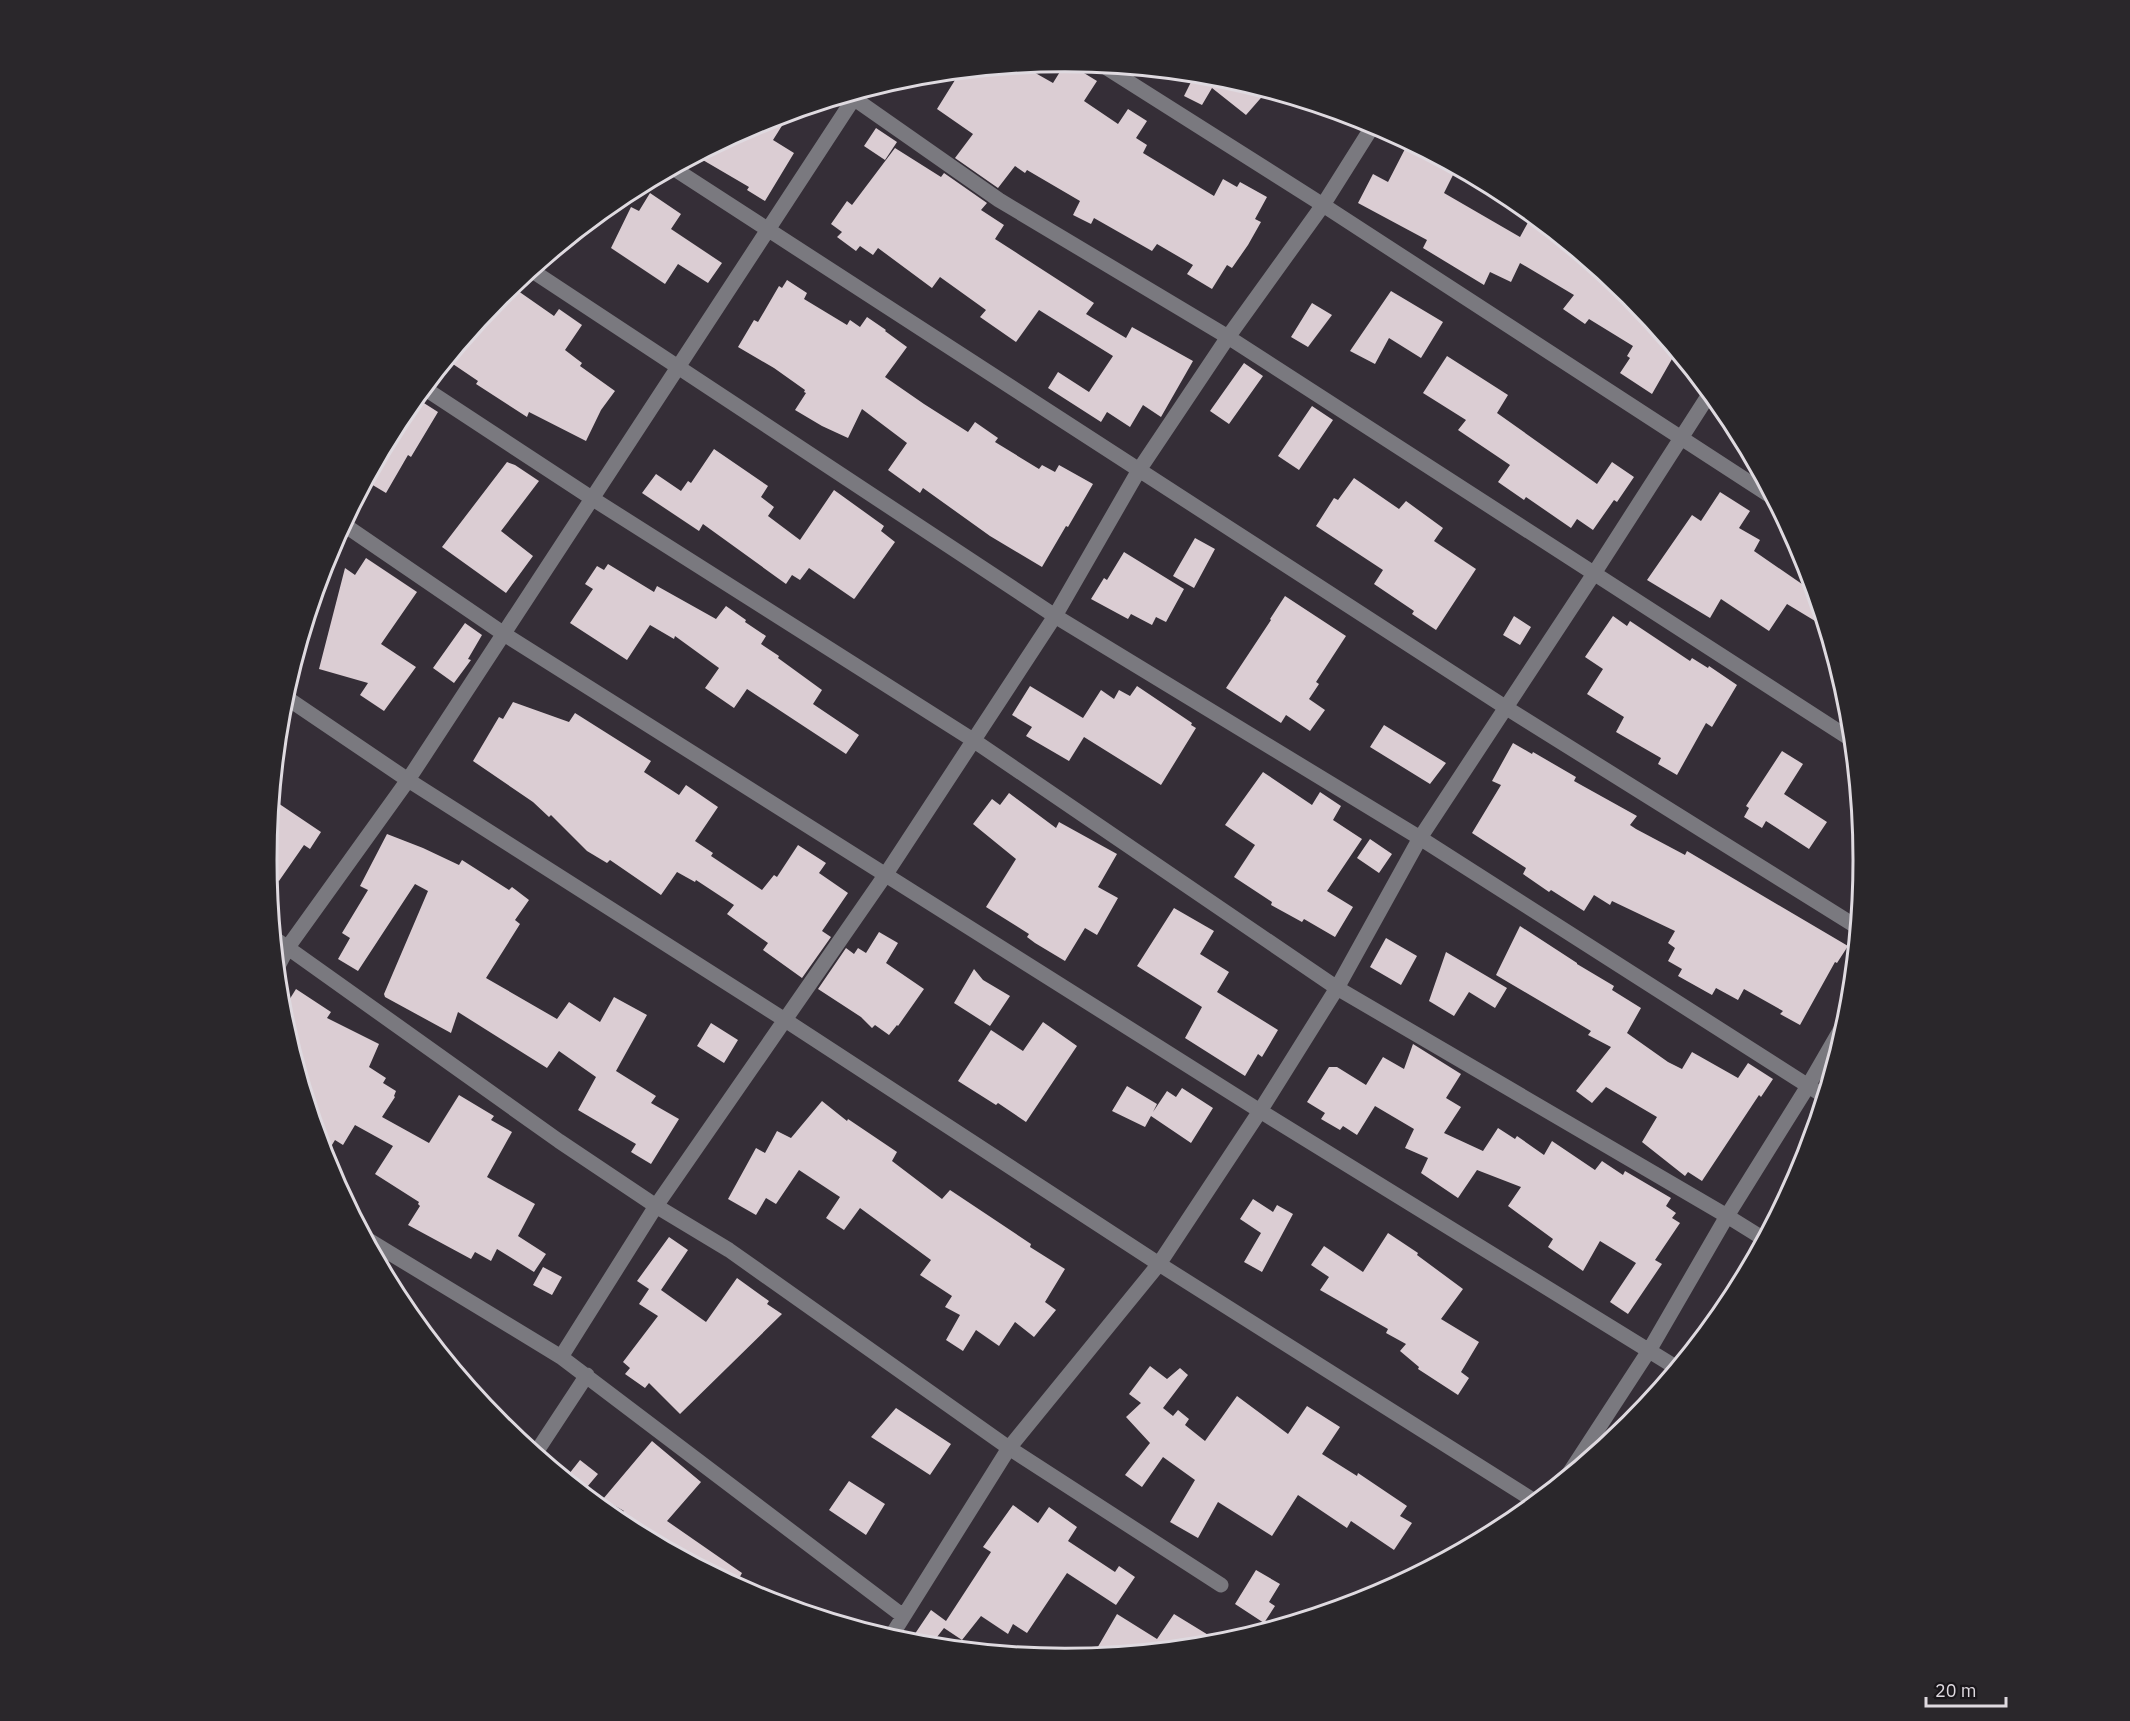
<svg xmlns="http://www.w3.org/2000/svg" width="2130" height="1721" font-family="'IBM Plex Sans',sans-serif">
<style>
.building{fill:#dbcdd3}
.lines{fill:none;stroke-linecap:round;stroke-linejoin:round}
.minor{stroke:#7a797f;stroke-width:15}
.rim{fill:none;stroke:#dfdae0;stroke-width:3}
</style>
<rect width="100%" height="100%" fill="#352e37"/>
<path class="building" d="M 1066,62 L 1097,81 L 1084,101 L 1118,124 L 1128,109 L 1147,121 L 1136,138 L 1147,145 L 1143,153 L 1214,196 L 1223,179 L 1237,187 L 1240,182 L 1267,197 L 1255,219 L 1261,222 L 1248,245 L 1232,268 L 1227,265 L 1212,289 L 1187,274 L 1193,265 L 1157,244 L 1152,251 L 1094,218 L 1091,224 L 1073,215 L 1080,201 L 1027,170 L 1025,173 L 1015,166 L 998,188 L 955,158 L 973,134 L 937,109 L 960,72 L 1023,66 L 1053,83 Z
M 1195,74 L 1221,77 L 1267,91 L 1246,115 L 1212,88 L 1202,105 L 1184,96 Z
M 790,113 L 773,140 L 794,153 L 765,201 L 747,190 L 749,187 L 696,156 L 760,122 Z
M 876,128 L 897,142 L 885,160 L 864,146 Z
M 1406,147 L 1455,171 L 1444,193 L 1520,237 L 1532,215 L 1630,296 L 1676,352 L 1652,394 L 1620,373 L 1630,358 L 1627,356 L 1633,346 L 1589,319 L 1585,324 L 1563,309 L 1574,295 L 1520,263 L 1511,282 L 1490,272 L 1484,285 L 1423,248 L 1427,240 L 1358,203 L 1373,174 L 1388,182 Z
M 895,148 L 941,177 L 944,173 L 987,203 L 981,210 L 1004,225 L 995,239 L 1094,303 L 1086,314 L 1126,338 L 1132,327 L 1193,361 L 1161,417 L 1143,405 L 1130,427 L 1107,412 L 1101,422 L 1048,388 L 1058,372 L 1089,392 L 1113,356 L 1039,310 L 1016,342 L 980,317 L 986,310 L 940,277 L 932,288 L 878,248 L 873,255 L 860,246 L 856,251 L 837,237 L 842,232 L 831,224 L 847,201 L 852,205 Z
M 650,193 L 681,214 L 671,229 L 722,263 L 708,283 L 678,264 L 665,284 L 611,248 L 631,207 L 639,211 Z
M 787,280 L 807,293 L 804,299 L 847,325 L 850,320 L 860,327 L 867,317 L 886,330 L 885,331 L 907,347 L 885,377 L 924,404 L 968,432 L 975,422 L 998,438 L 995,442 L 1039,469 L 1042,465 L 1055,472 L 1059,465 L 1093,484 L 1068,527 L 1066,526 L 1042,567 L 990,536 L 923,488 L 920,493 L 888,470 L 907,443 L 862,409 L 848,438 L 822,426 L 795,410 L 806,393 L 804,392 L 805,390 L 774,368 L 738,347 L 754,320 L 758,322 L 779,286 L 782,288 Z
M 511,286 L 554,316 L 559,309 L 582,325 L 565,350 L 582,363 L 580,366 L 615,391 L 601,410 L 586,441 L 529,412 L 527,417 L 476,384 L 478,381 L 447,360 L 500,295 Z
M 1391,291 L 1443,322 L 1421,358 L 1389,338 L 1375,364 L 1350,351 Z
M 1312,303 L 1332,315 L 1308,347 L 1291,337 Z
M 1447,356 L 1508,395 L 1497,413 L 1597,484 L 1612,462 L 1634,477 L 1617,502 L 1614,500 L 1593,530 L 1577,519 L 1571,528 L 1526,497 L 1524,500 L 1498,482 L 1510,465 L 1458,430 L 1466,420 L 1423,393 Z
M 1244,363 L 1263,376 L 1229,424 L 1210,411 Z
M 416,398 L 438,412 L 411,457 L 408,455 L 386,493 L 366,481 L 401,416 Z
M 1312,406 L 1333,420 L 1299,470 L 1278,456 Z
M 714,449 L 768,486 L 761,497 L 774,507 L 768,516 L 800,540 L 834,490 L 884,526 L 881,531 L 895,542 L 855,598 L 854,599 L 809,568 L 800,580 L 792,575 L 786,584 L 703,524 L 699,531 L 642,493 L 656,474 L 681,491 L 688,481 L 691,483 Z
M 507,462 L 515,465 L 539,481 L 501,531 L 533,556 L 506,593 L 442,547 Z
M 1354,478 L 1399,509 L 1406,501 L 1443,528 L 1434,541 L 1476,569 L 1436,630 L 1412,614 L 1414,611 L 1374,584 L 1383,570 L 1316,526 L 1334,498 L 1338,500 Z
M 1720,492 L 1750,511 L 1739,528 L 1760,540 L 1754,551 L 1815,593 L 1825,627 L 1787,604 L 1769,631 L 1721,599 L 1710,618 L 1647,580 L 1692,515 L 1701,521 Z
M 1195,538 L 1215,549 L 1194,588 L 1173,576 Z
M 1124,552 L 1184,589 L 1166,622 L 1156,617 L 1152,625 L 1131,614 L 1128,619 L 1091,599 L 1104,578 L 1107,580 Z
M 366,558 L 417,592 L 381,644 L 416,667 L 384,711 L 360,695 L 368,683 L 319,669 L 345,568 L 355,575 Z
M 608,564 L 654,592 L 657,586 L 716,619 L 726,606 L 746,620 L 745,622 L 766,636 L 761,644 L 779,656 L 778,658 L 822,690 L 813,704 L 859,735 L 846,754 L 747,689 L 734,708 L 705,688 L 719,668 L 675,636 L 674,639 L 650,625 L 627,660 L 570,623 L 593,589 L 585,584 L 597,566 L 604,570 Z
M 1285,596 L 1346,636 L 1316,682 L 1319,684 L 1309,699 L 1325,710 L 1310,731 L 1286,715 L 1281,723 L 1226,688 L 1271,620 L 1270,619 Z
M 1514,616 L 1531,627 L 1520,645 L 1503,635 Z
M 1613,616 L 1627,626 L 1630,621 L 1690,661 L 1692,658 L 1708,668 L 1709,666 L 1737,685 L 1712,727 L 1706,723 L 1677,775 L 1658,764 L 1661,758 L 1616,732 L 1624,717 L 1587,694 L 1603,669 L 1585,657 Z
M 465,623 L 482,635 L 468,659 L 471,660 L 454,683 L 433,668 Z
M 1030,686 L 1083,718 L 1101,690 L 1114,699 L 1119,690 L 1130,696 L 1137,686 L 1192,723 L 1191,725 L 1196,728 L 1161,785 L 1084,737 L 1069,761 L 1026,736 L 1032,727 L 1012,715 Z
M 513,702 L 569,722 L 575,713 L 651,761 L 644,772 L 679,795 L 686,785 L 718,807 L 695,841 L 713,853 L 711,856 L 762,890 L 774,875 L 777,877 L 798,845 L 826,863 L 819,873 L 848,893 L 822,931 L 831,937 L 802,978 L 763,950 L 768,943 L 727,914 L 734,905 L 696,880 L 695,882 L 677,872 L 661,895 L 610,860 L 607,863 L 587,851 L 551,815 L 549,817 L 533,802 L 473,761 L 499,717 L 503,719 Z
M 1384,725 L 1446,763 L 1430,784 L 1370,747 Z
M 1513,743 L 1532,754 L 1533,752 L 1576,777 L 1574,781 L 1637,816 L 1630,825 L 1636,829 L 1685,855 L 1687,851 L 1848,946 L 1837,963 L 1835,962 L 1800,1025 L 1780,1014 L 1783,1011 L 1744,989 L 1738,1000 L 1716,988 L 1712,995 L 1678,976 L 1682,969 L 1668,961 L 1675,948 L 1668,943 L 1675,931 L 1612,901 L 1610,905 L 1594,895 L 1584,911 L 1551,890 L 1549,892 L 1523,874 L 1526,868 L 1472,833 L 1501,785 L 1492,781 Z
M 1782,751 L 1803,764 L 1784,794 L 1827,822 L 1809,849 L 1766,821 L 1762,828 L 1744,817 L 1749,808 L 1746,806 Z
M 1263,772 L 1312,805 L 1320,792 L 1341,806 L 1333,820 L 1362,839 L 1327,891 L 1353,907 L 1335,937 L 1304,919 L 1302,922 L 1271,905 L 1272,902 L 1234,877 L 1255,845 L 1225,825 Z
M 1009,793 L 1056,828 L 1059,822 L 1117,854 L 1098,887 L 1118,898 L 1097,935 L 1085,928 L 1065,961 L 1035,943 L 1027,937 L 1029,934 L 986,907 L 1016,859 L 973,824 L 992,799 L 1000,805 Z
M 272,799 L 321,832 L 310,849 L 304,845 L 279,881 L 267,872 L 266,860 Z
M 387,834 L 423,848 L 459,865 L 462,860 L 509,890 L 512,887 L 529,900 L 515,920 L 520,924 L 486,978 L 557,1019 L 569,1002 L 600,1022 L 614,997 L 647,1015 L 616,1071 L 656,1096 L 651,1103 L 679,1119 L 651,1164 L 631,1152 L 636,1144 L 578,1110 L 596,1077 L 559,1051 L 547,1068 L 458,1012 L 451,1033 L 385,997 L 384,994 L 428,891 L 415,884 L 358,971 L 338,959 L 350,938 L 342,933 L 368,890 L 360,886 Z
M 1370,839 L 1392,854 L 1379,873 L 1357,858 Z
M 1174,908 L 1214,931 L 1200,954 L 1229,972 L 1217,992 L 1278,1030 L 1262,1057 L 1258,1054 L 1245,1076 L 1185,1038 L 1202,1007 L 1137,966 Z
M 1520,926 L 1577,963 L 1577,964 L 1614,986 L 1612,990 L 1641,1008 L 1627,1033 L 1668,1062 L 1682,1069 L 1692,1052 L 1738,1078 L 1748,1063 L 1773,1079 L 1761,1097 L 1759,1095 L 1702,1181 L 1688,1172 L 1685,1176 L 1642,1142 L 1657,1117 L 1606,1087 L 1592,1103 L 1576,1091 L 1611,1047 L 1588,1035 L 1591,1031 L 1496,975 Z
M 879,932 L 898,943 L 886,963 L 924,989 L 898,1026 L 897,1025 L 889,1035 L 875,1025 L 872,1028 L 861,1017 L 818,989 L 846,948 L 854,954 L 858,948 L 866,953 Z
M 1386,938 L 1417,956 L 1401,985 L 1370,967 Z
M 1446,952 L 1507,988 L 1495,1008 L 1469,992 L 1454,1016 L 1429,1001 Z
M 974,969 L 983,980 L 1010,996 L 990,1026 L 954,1003 Z
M 296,989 L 331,1012 L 327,1018 L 379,1044 L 369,1067 L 386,1078 L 383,1083 L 396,1091 L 394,1096 L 395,1097 L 382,1117 L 429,1143 L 459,1095 L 494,1116 L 491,1120 L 512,1132 L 487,1177 L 535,1204 L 518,1236 L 546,1254 L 534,1272 L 497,1249 L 491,1261 L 475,1252 L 471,1259 L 408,1225 L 420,1206 L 418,1204 L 419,1202 L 375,1174 L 393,1146 L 355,1125 L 343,1145 L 335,1140 L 324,1158 L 281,1016 L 281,1013 Z
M 1043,1022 L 1077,1046 L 1026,1122 L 998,1103 L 996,1105 L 958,1081 L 991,1030 L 1023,1051 Z
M 711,1023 L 738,1040 L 724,1063 L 697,1046 Z
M 1413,1044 L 1461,1074 L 1446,1098 L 1461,1107 L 1444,1133 L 1483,1151 L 1498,1128 L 1515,1139 L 1517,1136 L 1544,1155 L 1552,1141 L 1595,1170 L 1602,1161 L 1623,1175 L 1625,1171 L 1671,1198 L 1666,1206 L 1676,1213 L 1672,1218 L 1680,1223 L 1655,1260 L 1662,1264 L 1628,1314 L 1610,1302 L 1636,1263 L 1600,1241 L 1583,1271 L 1548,1247 L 1553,1239 L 1508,1206 L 1521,1187 L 1477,1170 L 1458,1198 L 1421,1173 L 1428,1158 L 1405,1148 L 1414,1129 L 1375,1106 L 1357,1135 L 1343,1126 L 1340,1130 L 1321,1119 L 1325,1113 L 1307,1102 L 1329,1067 L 1337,1067 L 1366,1085 L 1383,1057 L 1404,1069 Z
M 1127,1086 L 1157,1104 L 1153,1112 L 1167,1091 L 1176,1097 L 1182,1088 L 1213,1108 L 1191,1143 L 1151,1116 L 1145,1127 L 1112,1111 Z
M 822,1101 L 847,1121 L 848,1119 L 897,1152 L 892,1161 L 942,1199 L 950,1190 L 1031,1244 L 1030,1247 L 1065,1269 L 1045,1302 L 1056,1310 L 1034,1337 L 1015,1322 L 999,1346 L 976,1330 L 963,1351 L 946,1340 L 960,1315 L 945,1307 L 952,1296 L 920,1275 L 931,1260 L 860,1208 L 844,1230 L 826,1218 L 840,1197 L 799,1170 L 776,1204 L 766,1198 L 756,1215 L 728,1199 L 756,1148 L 765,1153 L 777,1131 L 791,1138 Z
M 1253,1199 L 1273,1212 L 1277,1205 L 1293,1214 L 1262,1272 L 1244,1262 L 1261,1233 L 1240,1219 Z
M 1388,1233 L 1418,1253 L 1417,1255 L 1463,1289 L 1441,1319 L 1479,1342 L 1461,1372 L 1469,1378 L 1458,1395 L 1418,1369 L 1419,1367 L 1400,1351 L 1406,1344 L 1386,1333 L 1388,1329 L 1320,1290 L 1329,1277 L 1311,1265 L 1324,1246 L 1363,1272 Z
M 669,1237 L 688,1250 L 661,1290 L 706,1322 L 737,1278 L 769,1301 L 767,1304 L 782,1314 L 680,1414 L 649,1383 L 645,1388 L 625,1374 L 630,1368 L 623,1362 L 658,1316 L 639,1304 L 649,1289 L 637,1281 Z
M 543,1267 L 562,1277 L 552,1295 L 533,1285 Z
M 1150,1366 L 1167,1379 L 1180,1368 L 1188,1375 L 1163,1408 L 1173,1416 L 1178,1410 L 1189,1419 L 1185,1425 L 1205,1441 L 1237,1396 L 1288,1434 L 1307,1406 L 1340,1427 L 1322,1454 L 1357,1476 L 1358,1473 L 1407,1506 L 1400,1516 L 1412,1523 L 1394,1550 L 1351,1521 L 1347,1528 L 1298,1495 L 1272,1536 L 1218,1502 L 1198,1538 L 1170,1522 L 1195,1480 L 1163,1457 L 1142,1487 L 1125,1475 L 1150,1443 L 1126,1417 L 1141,1403 L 1129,1394 Z
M 896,1408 L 951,1444 L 930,1475 L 871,1437 Z
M 652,1441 L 701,1482 L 667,1521 L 742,1573 L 735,1586 L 621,1525 L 616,1521 L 624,1511 L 603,1499 Z
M 580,1460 L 598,1474 L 582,1493 L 565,1479 Z
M 849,1481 L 885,1504 L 866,1535 L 829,1510 Z
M 1013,1505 L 1038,1523 L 1049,1507 L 1077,1527 L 1068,1541 L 1115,1572 L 1119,1566 L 1135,1577 L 1116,1605 L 1067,1573 L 1027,1633 L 1013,1624 L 1008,1634 L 981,1616 L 962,1640 L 944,1628 L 930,1646 L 908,1644 L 931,1610 L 946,1621 L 991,1552 L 983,1547 Z
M 1256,1570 L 1280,1584 L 1269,1602 L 1275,1606 L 1264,1623 L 1235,1604 Z
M 1117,1614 L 1157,1639 L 1174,1614 L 1223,1644 L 1092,1657 Z"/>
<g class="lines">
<path class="minor" d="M 1102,65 L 1323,205 L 1772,497
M 849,95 L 999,200 L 1228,337 L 1852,740
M 673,168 L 1505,707 L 1857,927
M 531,270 L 1055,616 L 1420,838 L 1824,1096
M 424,388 L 593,499 L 973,740 L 1337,988 L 1727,1216 L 1764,1239
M 343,524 L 504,634 L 1260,1111 L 1677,1368
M 284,696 L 408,780 L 785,1020 L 1159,1264 L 1536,1502
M 274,938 L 559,1141 L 656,1206 L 729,1250 L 1009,1448 L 1221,1585
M 277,968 L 288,947 L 408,780 L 858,92
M 365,1238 L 561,1357 L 903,1616
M 561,1357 L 656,1206 L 886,874 L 1055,616 L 1139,470 L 1228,337 L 1323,205 L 1374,124
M 535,1454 L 587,1375
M 1566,1478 L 1650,1349 L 1727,1216 L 1808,1086 L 1849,1015
M 890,1638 L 1009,1448 L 1159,1264 L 1260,1111 L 1337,988 L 1420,838 L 1595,572 L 1710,393"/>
</g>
<path d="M0 0H2130V1721H0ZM277 860a788 788 0 1 1 1576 0a788 788 0 1 1-1576 0Z" fill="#2a272b" fill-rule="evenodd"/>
<path class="rim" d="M277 860a788 788 0 1 1 1576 0a788 788 0 1 1-1576 0Z"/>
<path d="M1926 1697v9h80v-9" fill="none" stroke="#dfdae0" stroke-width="3"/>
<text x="1935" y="1697" font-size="18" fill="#dfdae0" stroke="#1a171b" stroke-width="4.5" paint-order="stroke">20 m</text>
</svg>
